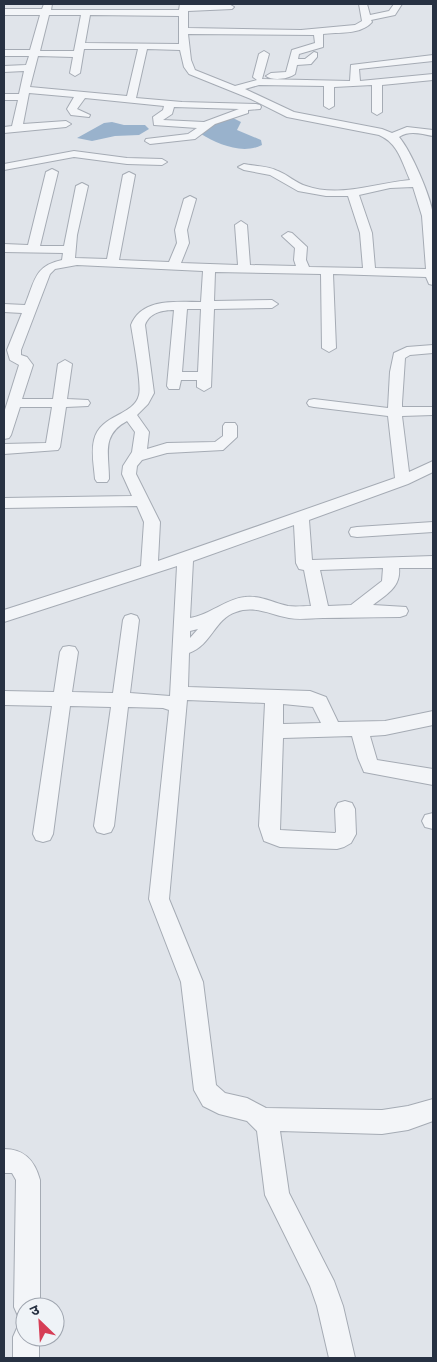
<svg xmlns="http://www.w3.org/2000/svg" width="437" height="1362" font-family="'Sofia Sans Condensed','Noto Sans Devanagari',sans-serif">
<style>
.water{fill:#99b2cc}
.lines{fill:none;stroke-linecap:round;stroke-linejoin:round}
.minor-casing{stroke:#a5abb4;stroke-width:2}
.minor{fill:#f3f5f8;fill-rule:evenodd}
</style>
<rect width="100%" height="100%" fill="#e0e4ea"/>
<path class="water" d="M 233,118 L 241,122 L 237,130 L 261,140 L 262,145 C 242,155 218,144 201,134 L 221,119 Z
M 112,122 L 124,125 L 145,125 L 149,129 L 139,135 L 115,136 L 92,141 L 77,138 L 104,123 Z"/>
<g class="lines">
<defs>
<path id="minor" d="M 44,4 L 52,4 L 51,10 L 179,10 L 180,4 L 229,4 L 234,7 L 232,9 L 188,11 L 188,28 L 301,30 L 355,25 L 362,21 L 359,4 L 367,4 L 370,15 L 389,11 L 394,4 L 402,4 L 395,15 L 371,20 L 372,22 C 361,35 338,32 323,34 L 323,47 L 299,54 L 298,59 L 305,59 L 314,52 L 317,53 L 317,57 L 311,64 L 297,65 L 295,74 C 289,79 272,81 266,76 L 271,73 L 286,72 L 292,50 L 315,43 L 314,35 L 188,34 L 191,60 L 195,70 L 235,86 L 257,80 L 253,77 L 259,54 L 264,51 L 269,54 L 262,79 L 350,81 L 351,65 L 433,55 L 433,61 L 359,69 L 360,81 L 433,74 L 433,80 L 382,85 L 382,112 L 377,115 L 372,112 L 372,85 L 334,87 L 334,106 L 329,109 L 324,106 L 324,86 L 259,85 L 245,89 L 294,112 L 382,129 L 392,133 L 407,127 L 433,130 L 433,136 C 421,134 410,130 399,137 C 411,151 431,197 433,215 C 436,237 433,262 433,285 L 429,284 L 426,277 L 333,274 L 336,348 L 329,352 L 322,348 L 321,274 L 215,272 L 214,301 L 272,300 L 278,304 L 272,308 L 214,309 L 211,387 L 204,391 L 197,387 L 197,380 L 181,380 L 179,389 L 169,389 L 167,386 L 174,310 C 162,310 149,313 145,325 L 154,393 L 148,404 L 137,415 L 149,432 L 147,449 L 167,443 L 215,442 L 223,436 L 223,426 L 225,423 L 235,423 L 237,426 L 237,437 L 223,450 L 167,453 L 142,460 L 137,466 L 136,474 L 160,522 L 158,561 L 395,478 L 388,416 L 314,407 L 309,406 L 307,403 L 309,400 L 314,399 L 388,408 L 390,372 L 394,353 L 407,347 L 433,345 L 433,353 L 410,355 L 405,358 L 402,403 L 402,407 L 433,407 L 433,415 L 402,416 L 409,472 L 433,461 L 433,472 L 408,484 L 309,520 L 312,560 L 433,556 L 433,568 L 399,568 C 401,587 387,594 373,605 L 406,607 L 408,611 L 406,615 L 400,617 C 374,617 349,618 323,618 C 312,618 300,620 289,618 C 271,615 255,605 236,612 C 214,619 212,645 189,653 L 188,687 L 310,691 L 326,697 L 338,722 L 385,721 L 433,711 L 433,725 L 385,735 L 370,736 L 377,760 L 433,769 L 433,785 L 364,772 L 358,758 L 352,736 L 283,738 L 280,830 L 335,833 L 336,832 L 335,809 L 338,803 L 345,801 L 352,803 L 355,809 L 356,834 L 351,843 L 344,847 L 337,849 L 280,847 L 264,841 L 259,826 L 265,703 L 187,700 L 169,899 L 203,982 L 216,1085 L 225,1093 L 247,1098 L 266,1108 L 382,1110 L 408,1106 L 433,1099 L 433,1121 L 408,1130 L 382,1134 L 280,1131 L 289,1193 L 334,1281 L 343,1306 L 355,1358 L 329,1358 L 317,1306 L 310,1286 L 265,1195 L 257,1131 L 247,1121 L 219,1114 L 203,1106 L 194,1090 L 181,982 L 149,899 L 169,710 L 163,708 L 128,707 L 114,826 L 111,832 L 104,834 L 97,832 L 94,826 L 111,707 L 70,706 L 53,834 L 50,840 L 43,842 L 36,840 L 33,834 L 52,706 L 4,705 L 4,691 L 54,692 L 60,652 L 63,647 L 69,646 L 75,647 L 78,652 L 72,692 L 113,693 L 123,620 L 125,616 L 131,614 L 137,616 L 139,620 L 130,693 L 170,696 L 177,566 L 4,622 L 4,610 L 141,566 L 144,522 L 137,506 L 4,508 L 4,498 L 132,496 L 122,474 L 123,466 L 132,452 L 135,432 L 127,421 C 101,435 109,454 109,479 L 107,482 L 97,482 L 95,479 C 94,466 91,453 94,440 C 100,414 134,416 139,395 C 142,385 133,338 131,325 C 142,297 178,302 201,302 L 203,271 L 77,265 L 55,269 L 50,274 L 21,350 L 21,355 L 27,357 L 33,365 L 22,399 L 53,399 L 58,364 L 65,360 L 72,364 L 67,399 L 88,400 L 90,403 L 88,406 L 66,407 L 60,447 L 58,450 L 4,454 L 4,444 L 46,443 L 52,407 L 20,407 L 11,435 L 9,438 L 4,439 L 4,413 L 19,365 L 10,360 L 7,350 L 22,313 L 4,312 L 4,304 L 25,305 C 35,281 34,266 62,260 L 63,253 L 4,252 L 4,244 L 28,245 L 46,172 L 52,169 L 58,172 L 40,246 L 64,246 L 76,186 L 82,183 L 88,186 L 77,235 L 75,258 L 107,259 L 123,175 L 129,172 L 135,175 L 119,260 L 169,262 L 177,243 L 175,230 L 184,199 L 190,196 L 196,199 L 187,230 L 189,243 L 181,263 L 238,265 L 235,225 L 241,221 L 247,225 L 250,265 L 296,266 L 294,260 L 295,248 L 282,236 L 288,232 L 292,233 L 307,247 L 306,260 L 309,267 L 363,268 L 360,233 L 348,196 L 326,196 L 298,191 L 270,175 L 244,170 L 238,167 L 244,164 C 255,166 269,166 278,171 C 288,175 296,183 306,186 C 339,198 376,183 410,180 C 402,162 398,143 379,135 L 287,117 L 251,99 L 189,74 L 184,67 L 180,50 L 147,49 L 136,98 L 182,102 L 256,104 L 260,105 L 261,107 L 260,109 L 248,110 L 248,113 L 215,124 L 195,139 L 150,144 L 145,141 L 146,139 L 188,134 L 197,128 L 154,125 L 153,117 L 163,110 L 164,106 L 85,98 L 77,109 L 90,115 L 89,117 L 71,115 L 67,109 L 74,97 L 29,93 L 23,124 L 66,121 L 71,124 L 66,127 L 4,133 L 4,127 L 12,126 L 18,100 L 4,100 L 4,94 L 19,94 L 24,71 L 4,72 L 4,66 L 26,65 L 29,56 L 4,56 L 4,50 L 30,50 L 40,15 L 4,15 L 4,9 L 42,9 ZM 49,15 L 81,15 L 74,51 L 40,51 ZM 90,15 L 179,16 L 179,44 L 85,43 ZM 84,49 L 138,49 L 127,96 L 30,87 L 38,56 L 73,57 L 70,73 L 75,76 L 80,73 ZM 174,107 L 239,109 L 204,122 L 163,120 L 172,114 ZM 413,187 L 422,216 L 426,269 L 375,268 L 372,233 L 359,195 L 390,188 ZM 187,309 L 201,309 L 198,372 L 182,372 ZM 294,525 L 296,563 L 299,569 L 304,570 L 311,606 C 304,606 295,607 288,606 C 274,603 260,595 245,597 C 225,599 210,615 190,618 L 193,561 ZM 383,568 L 382,581 L 351,605 L 328,606 L 320,570 ZM 198,629 L 190,638 L 190,631 ZM 283,704 L 313,707 L 321,723 L 283,724 Z
M 74,151 L 127,158 L 162,159 L 167,162 L 162,165 L 127,164 L 74,157 L 4,170 L 4,164 Z
M 433,522 L 433,532 L 357,537 L 351,536 L 349,532 L 351,528 L 357,527 Z
M 433,813 L 433,829 L 425,827 L 422,821 L 425,815 Z
M 4,1149 C 25,1149 35,1161 40,1180 L 40,1307 L 25,1307 L 25,1319 L 18,1316 L 14,1307 L 16,1180 L 12,1173 L 4,1173 Z
M 25,1325 L 25,1337 L 39,1337 L 39,1358 L 13,1358 L 13,1337 L 17,1328 Z"/>
</defs>
<use href="#minor" class="minor-casing"/>
<use href="#minor" class="minor"/>
</g>
<rect width="437" height="1362" fill="none" stroke="#273142" stroke-width="10"/>
<g transform="translate(40 1322) rotate(335)"><circle r="24" fill="#eff3f7" stroke="#9fa5af"/>
<path d="M0-4L9 19L0 12L-9 19Z" fill="#d63e56"/>
<text y="-8" font-size="14" font-weight="bold" text-anchor="middle" fill="#273142">उ</text>
</g>
</svg>
